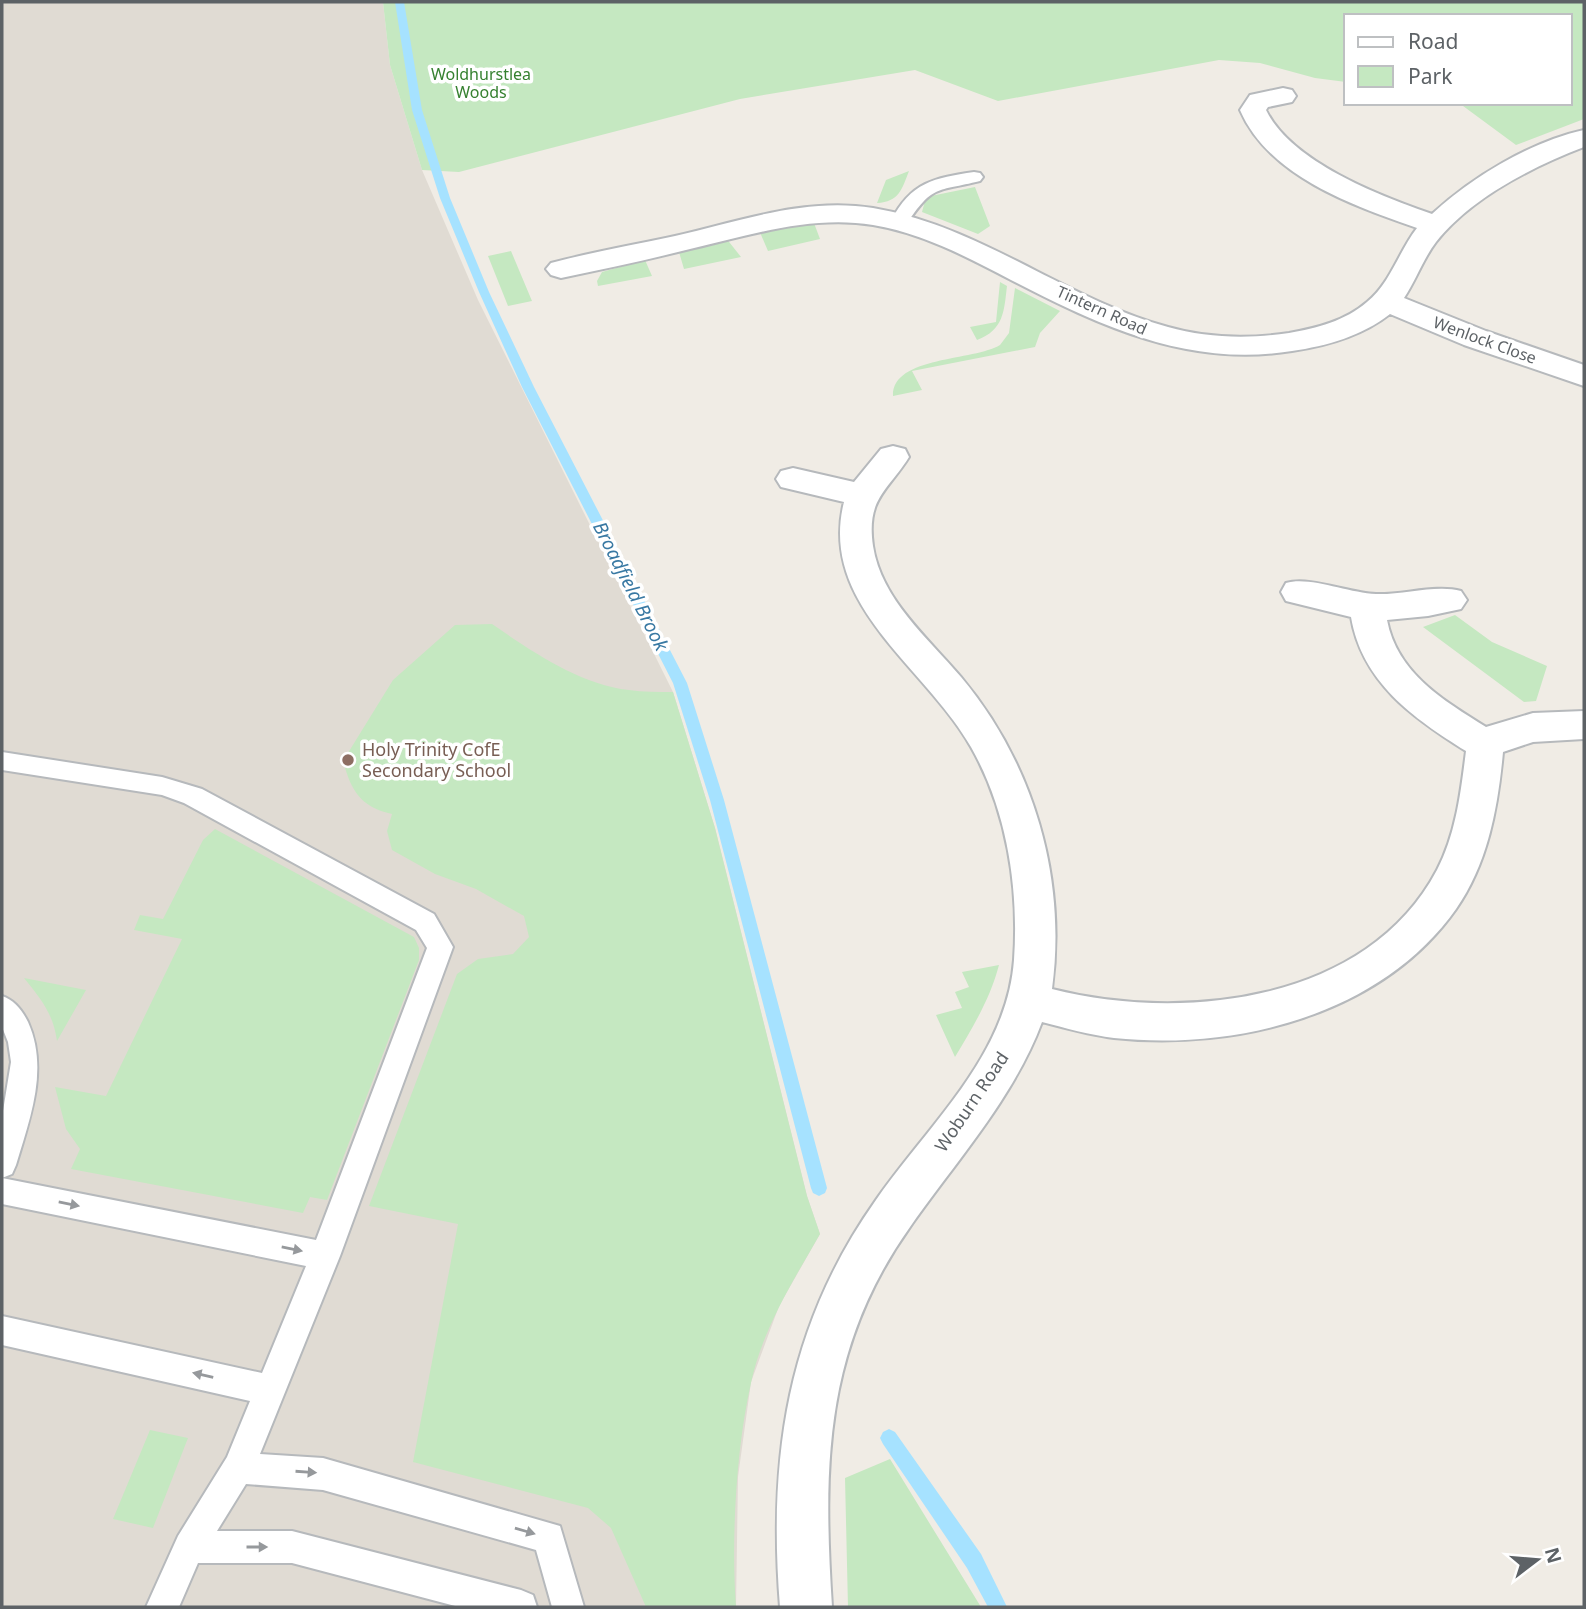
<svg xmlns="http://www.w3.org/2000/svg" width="1586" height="1609" font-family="'Noto Sans',sans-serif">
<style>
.education{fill:#e0dbd3}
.green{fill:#c5e8c1}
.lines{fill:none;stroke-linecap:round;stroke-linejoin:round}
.stream{fill:#a6e2ff;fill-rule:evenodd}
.service-casing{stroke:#b6b9bc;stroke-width:4}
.minor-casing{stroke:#b6b9bc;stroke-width:4}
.service{fill:#fff;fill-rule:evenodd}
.minor{fill:#fff;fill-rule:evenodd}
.oneway{fill:#96999c}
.education-dot{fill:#8d6e63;stroke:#fff;stroke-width:2.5}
.labels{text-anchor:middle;stroke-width:7;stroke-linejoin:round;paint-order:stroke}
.far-park-label{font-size:16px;fill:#368130;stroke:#fff}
.far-street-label{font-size:16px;fill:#5d6266;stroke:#fff}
.education-label{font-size:18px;fill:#785e54;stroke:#fff;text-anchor:start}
.street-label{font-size:18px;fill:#5d6266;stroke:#fff}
.water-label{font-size:19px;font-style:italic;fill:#3979a3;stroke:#fff}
</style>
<rect width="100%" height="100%" fill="#f0ece5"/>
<path class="education" d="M 2,2 L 383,2 L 390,65 L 422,170 L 478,300 L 673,692 L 715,828 L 807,1196 L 820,1234 L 779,1306 L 751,1382 L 738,1477 L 736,1607 L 2,1607 Z"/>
<path class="green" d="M 383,2 L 1584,2 L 1584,119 L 1516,145 L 1459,103 L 1570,103 L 1570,16 L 1346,16 L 1346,82 L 1315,78 L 1260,63 L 1219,60 L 998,101 L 915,70 L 740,99 L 459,172 L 422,170 L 390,65 Z
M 909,171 C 902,189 899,202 877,203 L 886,180 Z
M 975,187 L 990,226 L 978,234 L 922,212 L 926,197 Z
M 814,223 L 820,239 L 768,251 L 759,230 Z
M 726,238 L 741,257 L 684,269 L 679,252 Z
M 511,251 L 532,301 L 508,306 L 488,256 Z
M 645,260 L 652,276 L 598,286 L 597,281 L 602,272 Z
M 1000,282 L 1007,286 C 1004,311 1004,330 977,340 L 970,327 L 996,322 Z
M 1015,288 L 1060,311 L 1040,333 L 1035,347 L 912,371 L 922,390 L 893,396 C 892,356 974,361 1000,345 L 1009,333 Z
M 1455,615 L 1492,642 L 1547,666 L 1536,701 L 1524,702 L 1423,627 Z
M 492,624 C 533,652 579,684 629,690 C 643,692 658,692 673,692 L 715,828 L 807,1196 L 820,1234 C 793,1281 762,1330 751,1383 C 736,1448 731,1541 736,1607 L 646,1607 L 611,1528 L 588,1508 L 413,1462 L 458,1224 L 369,1206 L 457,974 L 478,959 L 513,954 L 529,937 L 524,916 L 476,889 L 435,874 L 392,850 L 387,831 L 392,814 C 360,807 351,790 343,761 L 393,680 L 455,625 Z
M 215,829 L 414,937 L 419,948 L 419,960 L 327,1200 L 310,1197 L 303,1213 L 71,1169 L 80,1149 L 66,1129 L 55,1087 L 106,1096 L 182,939 L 134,930 L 140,915 L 163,919 L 203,840 Z
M 999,965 C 990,999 973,1027 955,1057 L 936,1015 L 962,1008 L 955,992 L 969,987 L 962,972 Z
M 24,978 L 86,990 L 57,1041 C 53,1013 41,999 24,978 Z
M 150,1430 L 188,1438 L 153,1528 L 113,1519 Z
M 890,1459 L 981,1607 L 848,1607 L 845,1478 Z"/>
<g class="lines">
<path class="stream" d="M 395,2 L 404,2 L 422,110 L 450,198 L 489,292 L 534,387 L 687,683 L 724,800 L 827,1188 L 825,1193 L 819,1196 L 813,1193 L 811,1188 L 710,800 L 673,683 L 522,387 L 479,292 L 440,198 L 412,110 Z
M 889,1429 L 895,1432 L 981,1554 L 1007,1607 L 988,1607 L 967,1568 L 883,1444 L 880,1438 L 883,1432 Z"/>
<defs>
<path id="service" d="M 974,172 L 980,173 L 983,177 L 980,181 C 936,192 933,184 906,225 L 894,225 L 891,221 C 911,182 934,178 974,172 Z
M 2,752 L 162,777 L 202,789 L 434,914 L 453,947 L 340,1256 L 260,1454 L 323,1458 L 560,1526 L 584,1607 L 552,1607 L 536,1550 L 323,1490 L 246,1484 L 217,1531 L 292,1531 L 521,1590 L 533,1595 L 537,1607 L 459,1607 L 292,1563 L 198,1563 L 179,1607 L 146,1607 L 178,1536 L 227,1457 L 250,1401 L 2,1345 L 2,1316 L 262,1373 L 306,1266 L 2,1204 L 2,1117 L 11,1062 L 8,1042 L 2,1027 L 2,996 C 14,1000 22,1010 28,1022 C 49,1069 30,1118 16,1165 L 12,1174 L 2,1178 L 316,1240 L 427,948 L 416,930 L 184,803 L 162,795 L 2,770 Z"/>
<path id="minor" d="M 1283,88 L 1292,90 L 1296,96 L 1292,102 L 1268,107 L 1266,110 C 1291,162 1380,196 1432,214 C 1472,177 1530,142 1584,130 L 1584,147 C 1532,167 1471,198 1436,242 C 1423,259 1416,280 1404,298 L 1486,331 L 1584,365 L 1584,386 L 1464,345 L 1390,314 C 1362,336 1327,346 1292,351 C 1189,368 1100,326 1011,280 C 967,257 922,233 873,225 C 811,215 750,235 690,249 C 647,260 604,269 561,278 L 551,275 L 546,269 L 551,263 C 592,252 634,245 675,236 C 740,221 806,197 873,208 C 981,226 1065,299 1168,327 C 1206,338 1249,339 1289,333 C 1317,328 1345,321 1367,302 C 1390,284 1399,251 1417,228 C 1354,206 1269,177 1240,110 L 1250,95 Z
M 893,446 L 905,449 L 909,457 C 888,491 866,498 873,546 C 881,599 928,638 961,677 C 1033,763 1067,877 1052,989 C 1182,1022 1367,1003 1437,870 C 1456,834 1461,791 1466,751 C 1413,718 1362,682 1351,617 L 1286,601 L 1281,592 L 1286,583 C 1310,576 1348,593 1376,594 C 1403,595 1437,584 1461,591 L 1467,600 L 1461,609 L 1428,616 L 1387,620 C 1397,673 1443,700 1486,727 L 1533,713 L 1584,711 L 1584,739 L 1533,742 L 1503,752 C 1498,807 1488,863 1456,909 C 1382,1014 1238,1051 1114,1038 C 1090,1035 1065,1028 1042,1022 C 1013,1099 957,1160 910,1227 C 824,1348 823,1465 832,1607 L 780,1607 C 768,1457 787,1326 876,1200 C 928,1125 1007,1056 1014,960 C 1019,888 1007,810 971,747 C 925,666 818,605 844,502 L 781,487 L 776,479 L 781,471 L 793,468 L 854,482 L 881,449 Z"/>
</defs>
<use href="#service" class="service-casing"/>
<use href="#minor" class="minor-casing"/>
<use href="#service" class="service"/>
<use href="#minor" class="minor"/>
</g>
<defs><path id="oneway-solid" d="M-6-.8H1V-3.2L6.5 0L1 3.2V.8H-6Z" transform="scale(1.75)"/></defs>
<g class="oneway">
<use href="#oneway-solid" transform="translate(69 1204) rotate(11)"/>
<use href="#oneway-solid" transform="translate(292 1249) rotate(11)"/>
<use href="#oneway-solid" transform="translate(203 1375) rotate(-167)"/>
<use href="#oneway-solid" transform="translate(306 1472) rotate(4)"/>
<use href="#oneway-solid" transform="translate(525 1531) rotate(16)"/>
<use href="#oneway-solid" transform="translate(257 1547)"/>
</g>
<circle class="education-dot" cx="348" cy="760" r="7"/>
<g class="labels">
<g class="far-park-label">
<text x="481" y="80">Woldhurstlea<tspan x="481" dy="18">Woods</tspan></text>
</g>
<g class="far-street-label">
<text transform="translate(1102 310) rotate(24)" y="6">Tintern Road</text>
<text transform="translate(1485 340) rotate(20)" y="6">Wenlock Close</text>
</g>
<g class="education-label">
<text x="362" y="756">Holy Trinity CofE<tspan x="362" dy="21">Secondary School</tspan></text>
</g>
<g class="street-label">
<text transform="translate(972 1102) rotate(-56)" y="6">Woburn Road</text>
</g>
<g class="water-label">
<text transform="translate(631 586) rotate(63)" y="7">Broadfield Brook</text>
</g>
</g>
<rect width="1586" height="1609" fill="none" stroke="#5d6266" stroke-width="7"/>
<rect x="1344" y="14" width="228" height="91" fill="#ffffff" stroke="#bec0c2" stroke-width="2"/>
<rect x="1358" y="37" width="35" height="10" fill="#ffffff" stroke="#bec0c2" stroke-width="2"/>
<text x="1408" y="49" font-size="21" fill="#5d6266">Road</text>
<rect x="1358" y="66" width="35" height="21" fill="#c5e8c1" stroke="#bec0c2" stroke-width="2"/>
<text x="1408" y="84" font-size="21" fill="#5d6266">Park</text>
<g transform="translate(1537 1560) rotate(74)" stroke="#ffffff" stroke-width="5" paint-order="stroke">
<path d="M0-5L12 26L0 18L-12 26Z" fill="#5d6266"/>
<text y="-10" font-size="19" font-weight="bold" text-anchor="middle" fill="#5d6266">N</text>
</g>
</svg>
